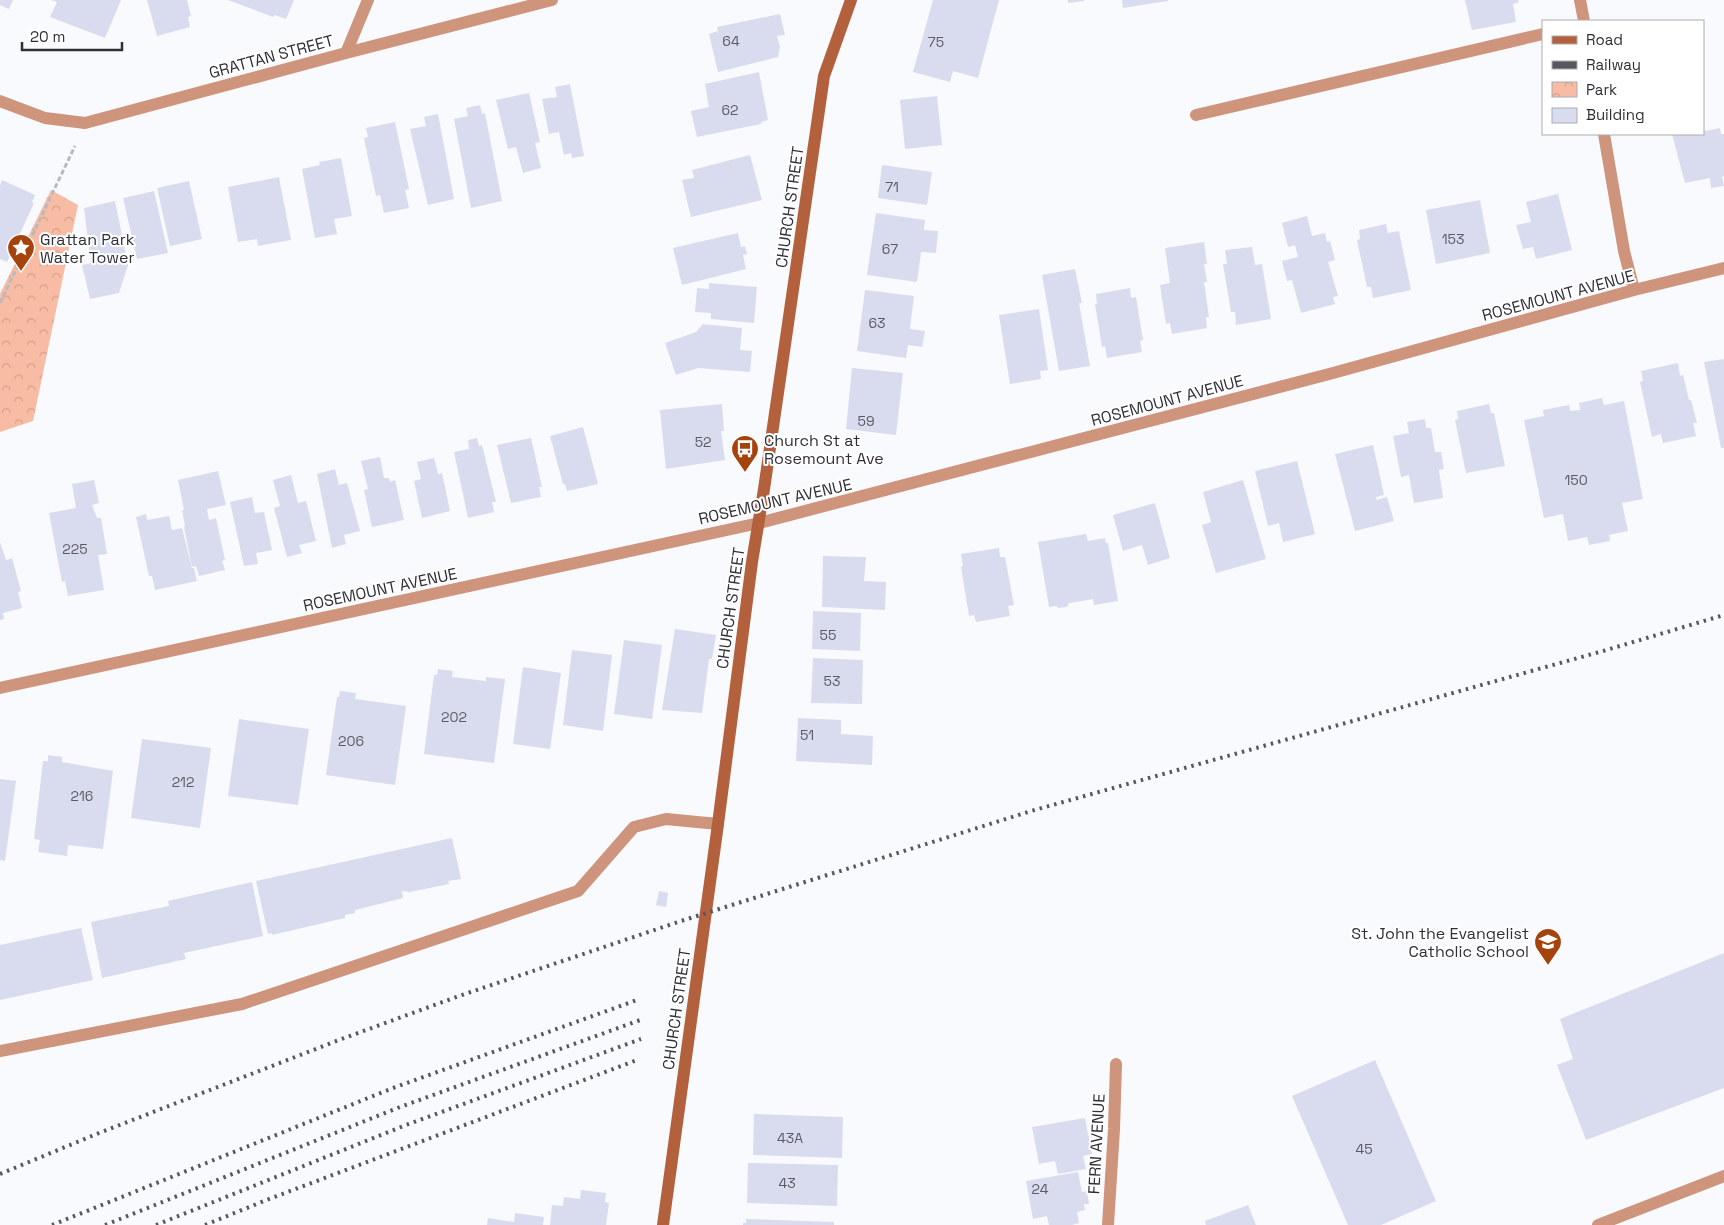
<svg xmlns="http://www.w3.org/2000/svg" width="1724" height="1225" font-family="'Space Grotesk',sans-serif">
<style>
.park{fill:url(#park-crowns)}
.building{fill:#d9dcef}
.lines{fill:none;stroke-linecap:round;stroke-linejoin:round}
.path{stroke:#b9babf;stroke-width:3;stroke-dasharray:5 2.5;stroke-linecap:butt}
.lane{stroke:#ce947c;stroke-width:12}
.street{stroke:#ce947c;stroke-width:12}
.secondary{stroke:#b3603d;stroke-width:12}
.rail{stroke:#57585f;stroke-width:4;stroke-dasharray:2.5 5;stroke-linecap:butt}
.labels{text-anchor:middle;stroke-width:4;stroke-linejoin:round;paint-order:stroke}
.number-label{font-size:14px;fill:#5a5b65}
.street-label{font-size:16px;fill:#2f3037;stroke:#fff}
.poi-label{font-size:16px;fill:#2f3037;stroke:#fff;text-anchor:start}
</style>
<defs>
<pattern id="park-crowns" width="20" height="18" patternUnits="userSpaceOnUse" patternTransform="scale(1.25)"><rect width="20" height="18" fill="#f8bba3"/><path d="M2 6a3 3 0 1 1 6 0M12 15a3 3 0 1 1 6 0" fill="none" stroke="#d5a18d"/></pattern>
</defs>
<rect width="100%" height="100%" fill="#f9fafe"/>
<path class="park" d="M 51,190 L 78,205 L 33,421 L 0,432 L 0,294 Z"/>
<path class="building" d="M 0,0 L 13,0 L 9,9 L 0,5 Z
M 51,0 L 121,0 L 105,38 L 50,17 L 57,2 Z
M 147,0 L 187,0 L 191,16 L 188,17 L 190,27 L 157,36 Z
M 228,0 L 294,0 L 286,19 L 275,15 L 273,17 Z
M 933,0 L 999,0 L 978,78 L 953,71 L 950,82 L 913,72 Z
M 1068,0 L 1084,0 L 1084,1 L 1068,3 Z
M 1122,0 L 1168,0 L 1168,1 L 1123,8 Z
M 1465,0 L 1518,0 L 1519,2 L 1513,4 L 1516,22 L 1472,30 Z
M 780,14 L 785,35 L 777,36 L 780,47 L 778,57 L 718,72 L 709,34 L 718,31 L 717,27 Z
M 759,72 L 768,120 L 761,122 L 761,124 L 697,137 L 691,111 L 709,107 L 705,84 Z
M 570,84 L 584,156 L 572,158 L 571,153 L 564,155 L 559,132 L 549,134 L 542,99 L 557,97 L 555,87 Z
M 529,93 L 540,142 L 535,143 L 541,168 L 523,173 L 516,147 L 508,149 L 496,100 Z
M 937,96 L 942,145 L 905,149 L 900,100 Z
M 480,105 L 482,114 L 485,113 L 502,201 L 471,208 L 454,119 L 468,116 L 466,108 Z
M 438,114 L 454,199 L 428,205 L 410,129 L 426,126 L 424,117 Z
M 395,122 L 409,189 L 405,190 L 409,208 L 384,213 L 380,195 L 376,196 L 364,138 L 368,137 L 366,128 Z
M 1703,127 L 1705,131 L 1720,128 L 1721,134 L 1724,134 L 1724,176 L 1722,177 L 1724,186 L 1711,188 L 1710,178 L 1685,183 L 1672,134 L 1703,134 Z
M 750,155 L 762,200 L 691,217 L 682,180 L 694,178 L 692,170 Z
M 341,158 L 352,216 L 334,219 L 337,234 L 315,238 L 302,169 L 320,165 L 319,162 Z
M 882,165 L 932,172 L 927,205 L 878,198 Z
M 279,177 L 291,240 L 258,246 L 257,239 L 238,242 L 228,187 Z
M 2,180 L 35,195 L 32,202 L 34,203 L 7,262 L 0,259 L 0,186 Z
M 189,181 L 202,239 L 170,246 L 157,188 Z
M 154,191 L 168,253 L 137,259 L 123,198 Z
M 1558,194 L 1572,250 L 1536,259 L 1533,247 L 1523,249 L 1516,225 L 1531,222 L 1526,202 Z
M 1480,200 L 1490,253 L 1436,264 L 1426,210 Z
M 115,201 L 128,265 L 119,293 L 90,299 L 82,265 L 91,263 L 84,208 Z
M 876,213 L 925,220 L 924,230 L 938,231 L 936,253 L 921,252 L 917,282 L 867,275 Z
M 1307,216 L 1312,236 L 1325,233 L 1327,242 L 1330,241 L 1335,260 L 1328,262 L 1338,296 L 1333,297 L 1335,304 L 1301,313 L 1292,280 L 1287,281 L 1282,261 L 1298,257 L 1295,245 L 1288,247 L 1282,223 Z
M 1386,224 L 1388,233 L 1399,231 L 1411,290 L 1373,298 L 1371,287 L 1367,287 L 1357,240 L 1360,239 L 1359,230 Z
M 738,233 L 741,247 L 745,246 L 747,254 L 743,255 L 746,269 L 682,285 L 673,248 Z
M 1204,242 L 1207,264 L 1204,264 L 1207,282 L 1204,282 L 1209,317 L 1206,317 L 1207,328 L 1172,334 L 1170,323 L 1166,324 L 1160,285 L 1170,283 L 1165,248 Z
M 1252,247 L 1255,265 L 1262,264 L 1271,319 L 1236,325 L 1235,312 L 1231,312 L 1223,264 L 1227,264 L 1225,250 Z
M 1075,269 L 1082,303 L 1079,303 L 1090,366 L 1059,371 L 1042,275 Z
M 709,283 L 757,287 L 754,323 L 711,319 L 711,313 L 695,312 L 697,288 L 709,289 Z
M 1130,288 L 1131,298 L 1136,297 L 1143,340 L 1140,341 L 1142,352 L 1107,358 L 1105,346 L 1102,347 L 1095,304 L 1097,304 L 1096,294 Z
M 865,290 L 914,296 L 910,329 L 925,331 L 922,347 L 908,345 L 906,358 L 857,351 Z
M 1039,309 L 1048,370 L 1040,371 L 1041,379 L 1010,384 L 999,315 Z
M 703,324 L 742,328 L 740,350 L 752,351 L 750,372 L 698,368 L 676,375 L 665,343 L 696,332 Z
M 1724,359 L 1724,448 L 1721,448 L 1704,362 Z
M 1678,363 L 1680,376 L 1683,375 L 1689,400 L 1691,400 L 1697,423 L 1693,423 L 1696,436 L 1663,443 L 1661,434 L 1652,437 L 1640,382 L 1643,381 L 1641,371 Z
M 852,368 L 903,373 L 896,435 L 846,429 Z
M 1602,398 L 1604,405 L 1624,401 L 1643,499 L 1622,503 L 1628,531 L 1609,535 L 1610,541 L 1589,545 L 1587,537 L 1568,541 L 1563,514 L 1544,518 L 1524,420 L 1544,416 L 1543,410 L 1569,405 L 1570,411 L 1580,410 L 1579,403 Z
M 722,404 L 724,431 L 721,431 L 725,460 L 666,469 L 660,410 Z
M 1489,404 L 1491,413 L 1494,413 L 1505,466 L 1466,473 L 1455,420 L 1458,419 L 1457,411 Z
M 1425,419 L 1426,428 L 1431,428 L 1435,452 L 1441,452 L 1444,469 L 1439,470 L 1443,498 L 1414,503 L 1409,475 L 1401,477 L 1393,436 L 1409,433 L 1407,422 Z
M 583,427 L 598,484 L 567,491 L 565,484 L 563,484 L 550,436 Z
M 477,438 L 479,446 L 482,445 L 496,502 L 492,502 L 494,512 L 468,518 L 454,452 L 469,449 L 468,440 Z
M 531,438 L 542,487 L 539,487 L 541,497 L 511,503 L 497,445 Z
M 1373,445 L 1384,495 L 1376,497 L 1377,500 L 1387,497 L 1394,521 L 1355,531 L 1335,454 Z
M 380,457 L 384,478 L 389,478 L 390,482 L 395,480 L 404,520 L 372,527 L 364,490 L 368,489 L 361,461 Z
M 434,458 L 438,474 L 442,473 L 450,511 L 422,518 L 414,481 L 421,479 L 417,462 Z
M 1297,461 L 1315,534 L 1283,542 L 1279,523 L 1268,526 L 1255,471 Z
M 335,469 L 339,485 L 347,483 L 360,531 L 344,535 L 346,544 L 332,548 L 317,474 Z
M 218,471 L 226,505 L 207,509 L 209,520 L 216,518 L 225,560 L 222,561 L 225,570 L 199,576 L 196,566 L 192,567 L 184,527 L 185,526 L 182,510 L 184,510 L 178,480 Z
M 291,475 L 298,503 L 306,501 L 316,541 L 299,545 L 302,553 L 287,557 L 274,508 L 280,506 L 273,480 Z
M 94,480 L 99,503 L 92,505 L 97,518 L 101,518 L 107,554 L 98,555 L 104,590 L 68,596 L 65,581 L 62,582 L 49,513 L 76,508 L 72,484 Z
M 1243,480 L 1266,559 L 1216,573 L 1202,525 L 1211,522 L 1203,492 Z
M 252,497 L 255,513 L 264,512 L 272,550 L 256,553 L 258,564 L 244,566 L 230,502 Z
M 1155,503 L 1170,558 L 1148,565 L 1142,545 L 1123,551 L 1113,515 Z
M 146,514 L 147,520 L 169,516 L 172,530 L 182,528 L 192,568 L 194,568 L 197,581 L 155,590 L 152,576 L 149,576 L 136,517 Z
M 1086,534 L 1088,541 L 1105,538 L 1106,543 L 1108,543 L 1118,601 L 1094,605 L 1093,599 L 1069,603 L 1067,607 L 1059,608 L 1056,606 L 1049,607 L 1038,542 Z
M 0,542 L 6,560 L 12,558 L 21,591 L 18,592 L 22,608 L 3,613 L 4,619 L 0,620 Z
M 999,548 L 1000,557 L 1005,557 L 1014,605 L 1008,606 L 1010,616 L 976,622 L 974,615 L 969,616 L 961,567 L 963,566 L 961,554 Z
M 823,556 L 866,557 L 864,581 L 886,582 L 885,610 L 822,607 Z
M 813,611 L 861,613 L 860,651 L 812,649 Z
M 675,629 L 716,635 L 712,659 L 709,659 L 702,713 L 662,710 Z
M 624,640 L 662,645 L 652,719 L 614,714 Z
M 572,650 L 612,655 L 603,731 L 563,725 Z
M 813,658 L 863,660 L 862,704 L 811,703 Z
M 523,667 L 561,673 L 550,749 L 513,744 Z
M 438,669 L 453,671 L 452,677 L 486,681 L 486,677 L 505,679 L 494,763 L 424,754 L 434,675 L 437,675 Z
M 340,691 L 356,693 L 355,699 L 406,706 L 395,785 L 326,775 L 337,697 L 339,697 Z
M 798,718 L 841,720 L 841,734 L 873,736 L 872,765 L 796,761 Z
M 239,719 L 309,729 L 298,805 L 228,796 Z
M 142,739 L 211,748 L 200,828 L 131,818 Z
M 48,755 L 62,757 L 62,762 L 113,771 L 103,849 L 68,845 L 67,856 L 38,852 L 40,840 L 34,839 L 43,761 L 48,761 Z
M 0,779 L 16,781 L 5,861 L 0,860 Z
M 452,838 L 461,879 L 448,881 L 449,884 L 410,892 L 402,891 L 403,898 L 355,910 L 355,913 L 345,915 L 345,918 L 272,935 L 271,933 L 268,934 L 256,881 Z
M 252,882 L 263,936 L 184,953 L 186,959 L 102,978 L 91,922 L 169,906 L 168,901 Z
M 659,891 L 668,893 L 666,907 L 656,905 Z
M 81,928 L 93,980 L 0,1000 L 0,945 Z
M 1724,953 L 1724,1088 L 1586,1140 L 1557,1065 L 1573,1059 L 1560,1019 Z
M 1375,1060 L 1436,1201 L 1381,1225 L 1348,1225 L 1292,1096 Z
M 754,1114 L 843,1117 L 842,1158 L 753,1155 Z
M 1085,1118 L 1092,1154 L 1083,1156 L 1086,1169 L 1058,1174 L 1055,1161 L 1039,1164 L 1032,1127 Z
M 748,1163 L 838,1165 L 837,1206 L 747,1203 Z
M 1078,1172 L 1082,1192 L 1087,1191 L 1089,1204 L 1084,1204 L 1085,1210 L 1077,1212 L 1079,1223 L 1072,1225 L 1049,1225 L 1047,1216 L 1033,1219 L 1026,1181 Z
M 581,1190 L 606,1193 L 605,1202 L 609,1203 L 606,1225 L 550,1225 L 552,1205 L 563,1206 L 564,1197 L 580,1199 Z
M 1248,1205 L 1256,1225 L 1206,1225 L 1205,1221 Z
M 515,1213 L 544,1217 L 543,1225 L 487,1225 L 488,1218 L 514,1222 Z
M 746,1219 L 834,1222 L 834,1225 L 743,1225 L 743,1223 L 746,1223 Z"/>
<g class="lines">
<path class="path" d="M 0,303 L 75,146"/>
<path class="lane" d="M 1196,115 L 1543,34
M 0,1051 L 242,1004 L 578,891 L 634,827 L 666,819 L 718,824"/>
<path class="street" d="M 1580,0 L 1584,21
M 346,53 L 368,0
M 0,101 L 45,118 L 85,123 L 346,53 L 552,0
M 1604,134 L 1624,251 L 1634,290
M 0,688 L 759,523 L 1333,373 L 1634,290 L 1724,268
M 1108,1225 L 1114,1129 L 1116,1064
M 1598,1225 L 1724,1176"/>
<path class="secondary" d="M 663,1225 L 718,824 L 752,562 L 764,489 L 824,76 L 851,0"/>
<path class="rail" d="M 0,1174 L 99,1133 L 339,1040 L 459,996 L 681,921 L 1031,811 L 1603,651 L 1724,615
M 52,1225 L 393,1088 L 637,1000
M 105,1225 L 400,1107 L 643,1019
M 156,1225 L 406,1125 L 641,1039
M 205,1225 L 269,1199 L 637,1060"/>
</g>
<defs>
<symbol id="sight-pin" viewBox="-11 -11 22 30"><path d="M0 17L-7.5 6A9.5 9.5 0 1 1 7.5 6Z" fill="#a6420c" stroke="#fff"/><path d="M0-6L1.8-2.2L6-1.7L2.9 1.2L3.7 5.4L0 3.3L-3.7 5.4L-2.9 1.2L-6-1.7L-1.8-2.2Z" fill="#fff"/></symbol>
<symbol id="bus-pin" viewBox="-11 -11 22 30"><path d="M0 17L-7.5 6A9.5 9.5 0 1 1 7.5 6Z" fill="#a6420c" stroke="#fff"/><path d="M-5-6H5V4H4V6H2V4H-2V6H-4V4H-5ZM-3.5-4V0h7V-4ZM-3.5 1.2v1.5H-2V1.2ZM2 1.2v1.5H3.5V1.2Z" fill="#fff"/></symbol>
<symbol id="school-pin" viewBox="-11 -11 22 30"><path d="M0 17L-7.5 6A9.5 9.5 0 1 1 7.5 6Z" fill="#a6420c" stroke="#fff"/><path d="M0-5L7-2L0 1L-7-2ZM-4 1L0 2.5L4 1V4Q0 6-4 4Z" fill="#fff"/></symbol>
</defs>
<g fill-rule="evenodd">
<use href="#sight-pin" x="5" y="232" width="32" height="43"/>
<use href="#bus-pin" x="729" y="433" width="32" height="43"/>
<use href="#school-pin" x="1532" y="926" width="32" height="43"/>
</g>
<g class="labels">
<g class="number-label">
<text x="731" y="46">64</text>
<text x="936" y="47">75</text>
<text x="730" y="115">62</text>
<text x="892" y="192">71</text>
<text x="1453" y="244">153</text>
<text x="890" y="254">67</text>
<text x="877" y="328">63</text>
<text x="866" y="426">59</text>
<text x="703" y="447">52</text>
<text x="1576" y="485">150</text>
<text x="75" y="554">225</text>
<text x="828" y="640">55</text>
<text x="832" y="686">53</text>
<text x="454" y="722">202</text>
<text x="807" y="740">51</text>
<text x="351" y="746">206</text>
<text x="183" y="787">212</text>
<text x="82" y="801">216</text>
<text x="790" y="1143">43A</text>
<text x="1364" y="1154">45</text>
<text x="787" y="1188">43</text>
<text x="1040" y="1194">24</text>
</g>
<g class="street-label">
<text transform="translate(271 56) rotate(-15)" y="6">GRATTAN STREET</text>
<text transform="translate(789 207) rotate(-82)" y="6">CHURCH STREET</text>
<text transform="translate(1558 295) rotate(-15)" y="6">ROSEMOUNT AVENUE</text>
<text transform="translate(1167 400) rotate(-15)" y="6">ROSEMOUNT AVENUE</text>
<text transform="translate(775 501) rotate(-13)" y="6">ROSEMOUNT AVENUE</text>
<text transform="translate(380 589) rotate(-12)" y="6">ROSEMOUNT AVENUE</text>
<text transform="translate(730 608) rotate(-82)" y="6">CHURCH STREET</text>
<text transform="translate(676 1009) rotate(-82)" y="6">CHURCH STREET</text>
<text transform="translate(1096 1144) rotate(-87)" y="6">FERN AVENUE</text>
</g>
<g class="poi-label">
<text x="40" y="245">Grattan Park<tspan x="40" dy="18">Water Tower</tspan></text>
<text x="764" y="446">Church St at<tspan x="764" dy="18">Rosemount Ave</tspan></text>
<text x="1529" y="939" text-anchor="end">St. John the Evangelist<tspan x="1529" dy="18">Catholic School</tspan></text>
</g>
</g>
<rect x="1542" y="20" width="162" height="115" fill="#ffffff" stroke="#acacaf"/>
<rect x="1552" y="36" width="25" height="8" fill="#b3603d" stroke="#acacaf"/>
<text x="1586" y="45" font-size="15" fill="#2f3037">Road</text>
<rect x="1552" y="61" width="25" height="8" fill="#57585f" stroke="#acacaf"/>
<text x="1586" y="70" font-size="15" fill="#2f3037">Railway</text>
<rect x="1552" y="82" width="25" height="15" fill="url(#park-crowns)" stroke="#acacaf"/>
<text x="1586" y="95" font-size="15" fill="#2f3037">Park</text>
<rect x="1552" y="108" width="25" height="15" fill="#d9dcef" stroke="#acacaf"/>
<text x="1586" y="120" font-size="15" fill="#2f3037">Building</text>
<path d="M22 42v8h100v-8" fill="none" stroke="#2f3037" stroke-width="2.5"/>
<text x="30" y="42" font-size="15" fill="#2f3037" stroke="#ffffff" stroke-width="4" paint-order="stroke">20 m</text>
</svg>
